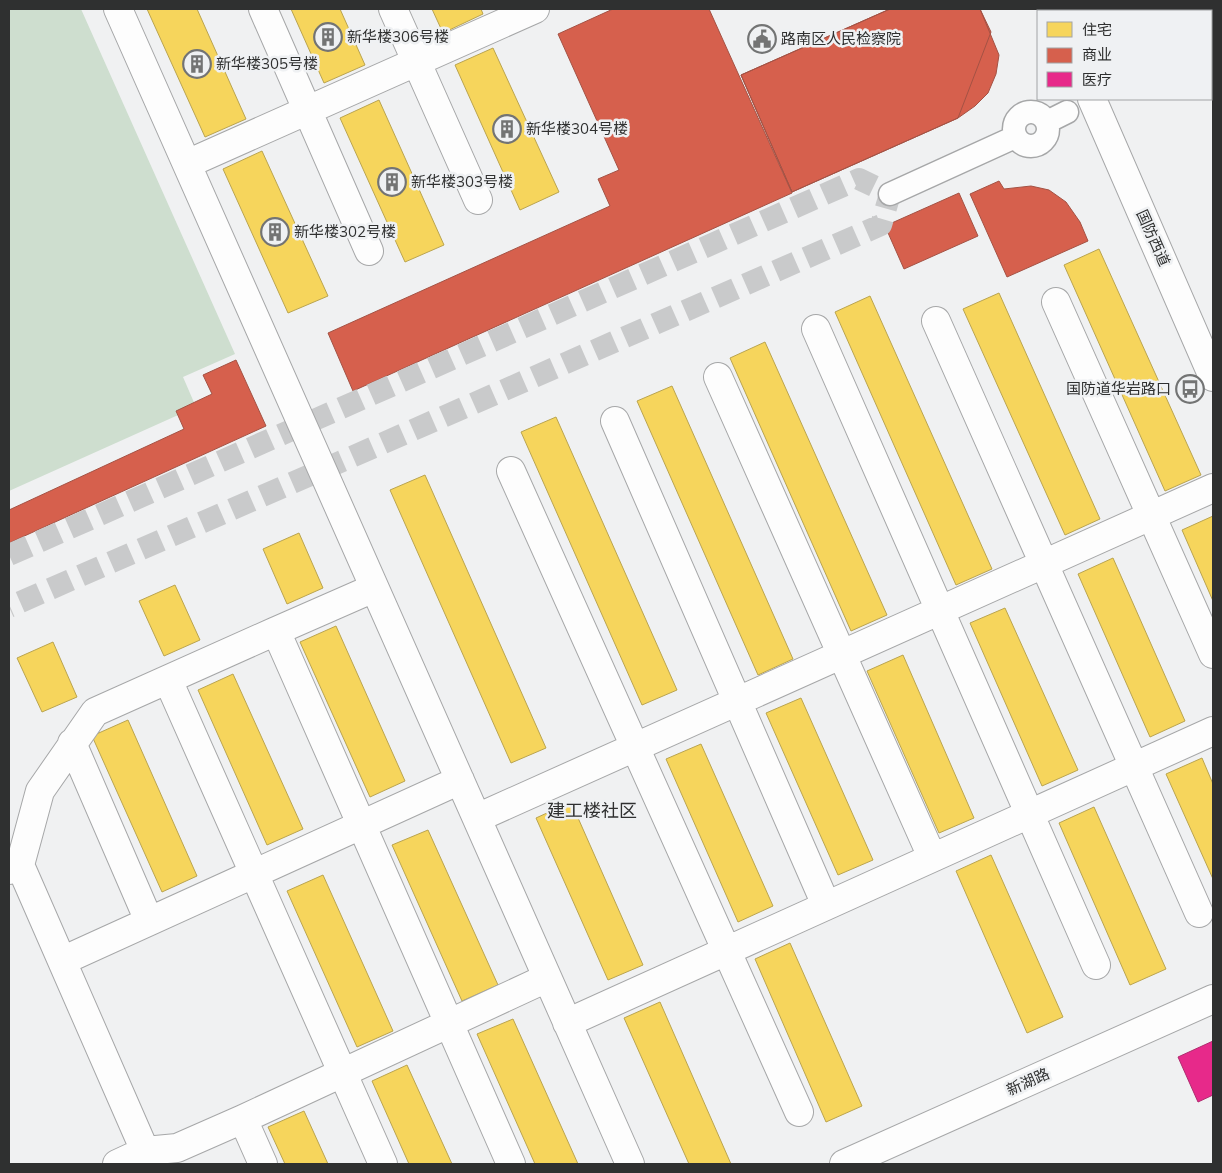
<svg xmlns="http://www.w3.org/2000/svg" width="1222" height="1173" font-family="Mulish,'Noto Sans SC',sans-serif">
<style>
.green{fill:#cedecf}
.homes{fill:#f6d55c;stroke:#baa44f}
.shops{fill:#d6604d;stroke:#a45244}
.health{fill:#e7298a;stroke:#b02b6f}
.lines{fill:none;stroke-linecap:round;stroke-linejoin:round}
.pedestrian-tunnel{stroke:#c9cacb;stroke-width:22;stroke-dasharray:22 11;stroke-linecap:butt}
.pedestrian-casing{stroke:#a6a7a8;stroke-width:25}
.minor-casing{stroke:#a6a7a8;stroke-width:30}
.tertiary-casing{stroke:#a6a7a8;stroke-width:30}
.pedestrian{stroke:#fdfdfd;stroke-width:22}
.minor{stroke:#fdfdfd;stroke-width:28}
.tertiary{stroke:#fdfdfd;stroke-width:28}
.labels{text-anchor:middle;stroke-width:5;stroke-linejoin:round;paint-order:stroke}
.poi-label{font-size:15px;fill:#2f3030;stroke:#eff1f3;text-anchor:start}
.street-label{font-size:15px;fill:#2f3030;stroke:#eff1f3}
.quarter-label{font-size:18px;fill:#2f3030;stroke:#eff1f3}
</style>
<rect width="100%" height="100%" fill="#f0f1f2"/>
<path class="green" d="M 9,9 L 81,9 L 235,354 L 183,377 L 196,407 L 9,491 Z"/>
<path class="homes" d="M 147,9 L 197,9 L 246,119 L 205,137 Z
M 291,9 L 340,9 L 365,65 L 324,83 Z
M 432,9 L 481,9 L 483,14 L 443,33 Z
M 493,48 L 559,192 L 520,210 L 455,65 Z
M 379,100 L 444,245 L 405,262 L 340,118 Z
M 262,151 L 328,296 L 288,313 L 223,169 Z
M 1099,249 L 1201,475 L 1165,491 L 1064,265 Z
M 999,293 L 1100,519 L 1065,535 L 963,309 Z
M 870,296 L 992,569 L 956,585 L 835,312 Z
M 765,342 L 887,615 L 851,631 L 730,358 Z
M 672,386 L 793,659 L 758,675 L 637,401 Z
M 556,417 L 677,690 L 642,705 L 521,432 Z
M 425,475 L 546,748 L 511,763 L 390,490 Z
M 1213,516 L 1213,601 L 1182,530 Z
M 299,533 L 323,588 L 287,604 L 263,549 Z
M 1113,558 L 1185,721 L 1150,737 L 1078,574 Z
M 175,585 L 200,640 L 164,656 L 139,601 Z
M 1005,608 L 1078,770 L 1042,786 L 970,623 Z
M 336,626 L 405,781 L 370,797 L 300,642 Z
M 53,642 L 77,697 L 42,712 L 17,658 Z
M 903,655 L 974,818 L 939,833 L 867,671 Z
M 233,674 L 303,829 L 267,845 L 198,690 Z
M 801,698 L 873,860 L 838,875 L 766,713 Z
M 128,720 L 197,876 L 162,892 L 92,736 Z
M 701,744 L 773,906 L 738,922 L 666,759 Z
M 1202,758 L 1213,784 L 1213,879 L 1166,774 Z
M 571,802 L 643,965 L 608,980 L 536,818 Z
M 1094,807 L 1166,969 L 1130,985 L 1059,823 Z
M 428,830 L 498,985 L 462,1001 L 392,845 Z
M 991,855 L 1063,1017 L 1027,1033 L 956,871 Z
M 323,875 L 393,1031 L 357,1047 L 287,891 Z
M 790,943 L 862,1106 L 826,1122 L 755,959 Z
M 660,1002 L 731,1164 L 689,1164 L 624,1018 Z
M 513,1019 L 578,1164 L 535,1164 L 477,1034 Z
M 407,1065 L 452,1164 L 409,1164 L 372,1081 Z
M 304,1111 L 328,1164 L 285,1164 L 268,1127 Z"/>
<path class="shops" d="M 613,9 L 709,9 L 792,193 L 353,391 L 328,333 L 610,206 L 598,179 L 619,170 L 558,34 Z
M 890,9 L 980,9 L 999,55 L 996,74 L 988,93 L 975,106 L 958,118 L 792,192 L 741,75 Z
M 890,9 L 980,9 L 991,32 L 958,118 L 792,192 L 741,75 Z
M 999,181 L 1004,189 L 1031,186 L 1049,190 L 1066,202 L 1080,222 L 1088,241 L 1007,277 L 970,194 Z
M 959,193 L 978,236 L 904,269 L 885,226 Z
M 236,360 L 266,426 L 9,543 L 9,510 L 184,429 L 176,411 L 212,394 L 203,375 Z"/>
<path class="health" d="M 1213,1041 L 1213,1095 L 1198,1102 L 1178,1057 Z"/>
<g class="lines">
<path class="pedestrian-tunnel" d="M 9,555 L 859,179 L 890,194 L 881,225 L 9,607"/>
<defs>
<path id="pedestrian" d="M1014 129a17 17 0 1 1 34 0a17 17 0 1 1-34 0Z
M 1047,122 L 1067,112
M 890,194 L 1015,137"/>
<path id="minor" d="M 118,9 L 630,1164
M 263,9 L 369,251
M 393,9 L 478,200
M 187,164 L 535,9
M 1056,302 L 1213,654
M 936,321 L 1199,913
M 816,329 L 1096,965
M 718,377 L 932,857
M 615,421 L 826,905
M 511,471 L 799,1112
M 374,588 L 276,631 L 511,1164
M 168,680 L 383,1164
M 72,743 L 149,921
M 477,818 L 1213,488
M 20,865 L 145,1151
M 9,870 L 20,865 L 40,791 L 95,712 L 276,631
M 62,961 L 460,780
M 567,1023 L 1213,731
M 243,1119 L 263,1164
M 117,1164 L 145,1151 L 177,1148 L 243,1119 L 547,978"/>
<path id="tertiary" d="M 1055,9 L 1056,11
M 1211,51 L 1213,50
M 1092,99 L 1213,377
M 844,1164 L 1213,999"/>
</defs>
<use href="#pedestrian" class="pedestrian-casing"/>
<use href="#minor" class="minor-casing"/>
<use href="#tertiary" class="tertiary-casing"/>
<use href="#pedestrian" class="pedestrian"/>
<use href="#minor" class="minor"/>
<use href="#tertiary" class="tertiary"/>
</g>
<defs>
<symbol id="building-ring" viewBox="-11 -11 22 22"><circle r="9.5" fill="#eff1f3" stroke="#737474" stroke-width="1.5"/><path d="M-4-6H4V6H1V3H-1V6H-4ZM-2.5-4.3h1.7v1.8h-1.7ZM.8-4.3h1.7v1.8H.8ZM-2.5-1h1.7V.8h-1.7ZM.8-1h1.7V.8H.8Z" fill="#737474"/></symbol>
<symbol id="civic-ring" viewBox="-11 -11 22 22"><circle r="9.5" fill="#eff1f3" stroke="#737474" stroke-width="1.5"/><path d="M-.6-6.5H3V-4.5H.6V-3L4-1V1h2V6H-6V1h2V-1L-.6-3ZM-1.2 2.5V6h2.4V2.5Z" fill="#737474"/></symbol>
<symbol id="bus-ring" viewBox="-11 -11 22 22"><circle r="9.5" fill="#eff1f3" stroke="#737474" stroke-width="1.5"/><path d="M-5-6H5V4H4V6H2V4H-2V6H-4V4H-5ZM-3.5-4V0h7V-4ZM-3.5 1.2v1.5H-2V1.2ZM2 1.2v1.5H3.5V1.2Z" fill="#737474"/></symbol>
</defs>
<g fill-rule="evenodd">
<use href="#building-ring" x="312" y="21" width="32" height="32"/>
<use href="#civic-ring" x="746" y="23" width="32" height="32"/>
<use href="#building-ring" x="181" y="48" width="32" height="32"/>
<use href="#building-ring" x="491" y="113" width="32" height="32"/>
<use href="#building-ring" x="376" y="166" width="32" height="32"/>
<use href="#building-ring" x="259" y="216" width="32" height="32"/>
<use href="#bus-ring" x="1174" y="373" width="32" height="32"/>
</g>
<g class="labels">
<g class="poi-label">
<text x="347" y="42">新华楼306号楼</text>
<text x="781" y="44">路南区人民检察院</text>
<text x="216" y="69">新华楼305号楼</text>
<text x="526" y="134">新华楼304号楼</text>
<text x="411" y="187">新华楼303号楼</text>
<text x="294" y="237">新华楼302号楼</text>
<text x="1171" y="394" text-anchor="end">国防道华岩路口</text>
</g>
<g class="street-label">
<text transform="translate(1153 238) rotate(66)" y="5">国防西道</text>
<text transform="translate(1028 1082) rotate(-24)" y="5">新湖路</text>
</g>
<g class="quarter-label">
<text x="592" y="817">建工楼社区</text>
</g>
</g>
<rect width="1222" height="1173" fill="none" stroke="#2f3030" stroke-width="20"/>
<rect x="1037" y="10" width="175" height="90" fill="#eff1f3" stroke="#a2a4a5"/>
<rect x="1047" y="22" width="25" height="15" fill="#f6d55c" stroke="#a2a4a5"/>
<text x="1082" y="35" font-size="15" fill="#2f3030">住宅</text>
<rect x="1047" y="48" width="25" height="15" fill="#d6604d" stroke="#a2a4a5"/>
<text x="1082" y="60" font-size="15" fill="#2f3030">商业</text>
<rect x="1047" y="72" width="25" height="15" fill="#e7298a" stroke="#a2a4a5"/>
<text x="1082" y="85" font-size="15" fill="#2f3030">医疗</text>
</svg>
